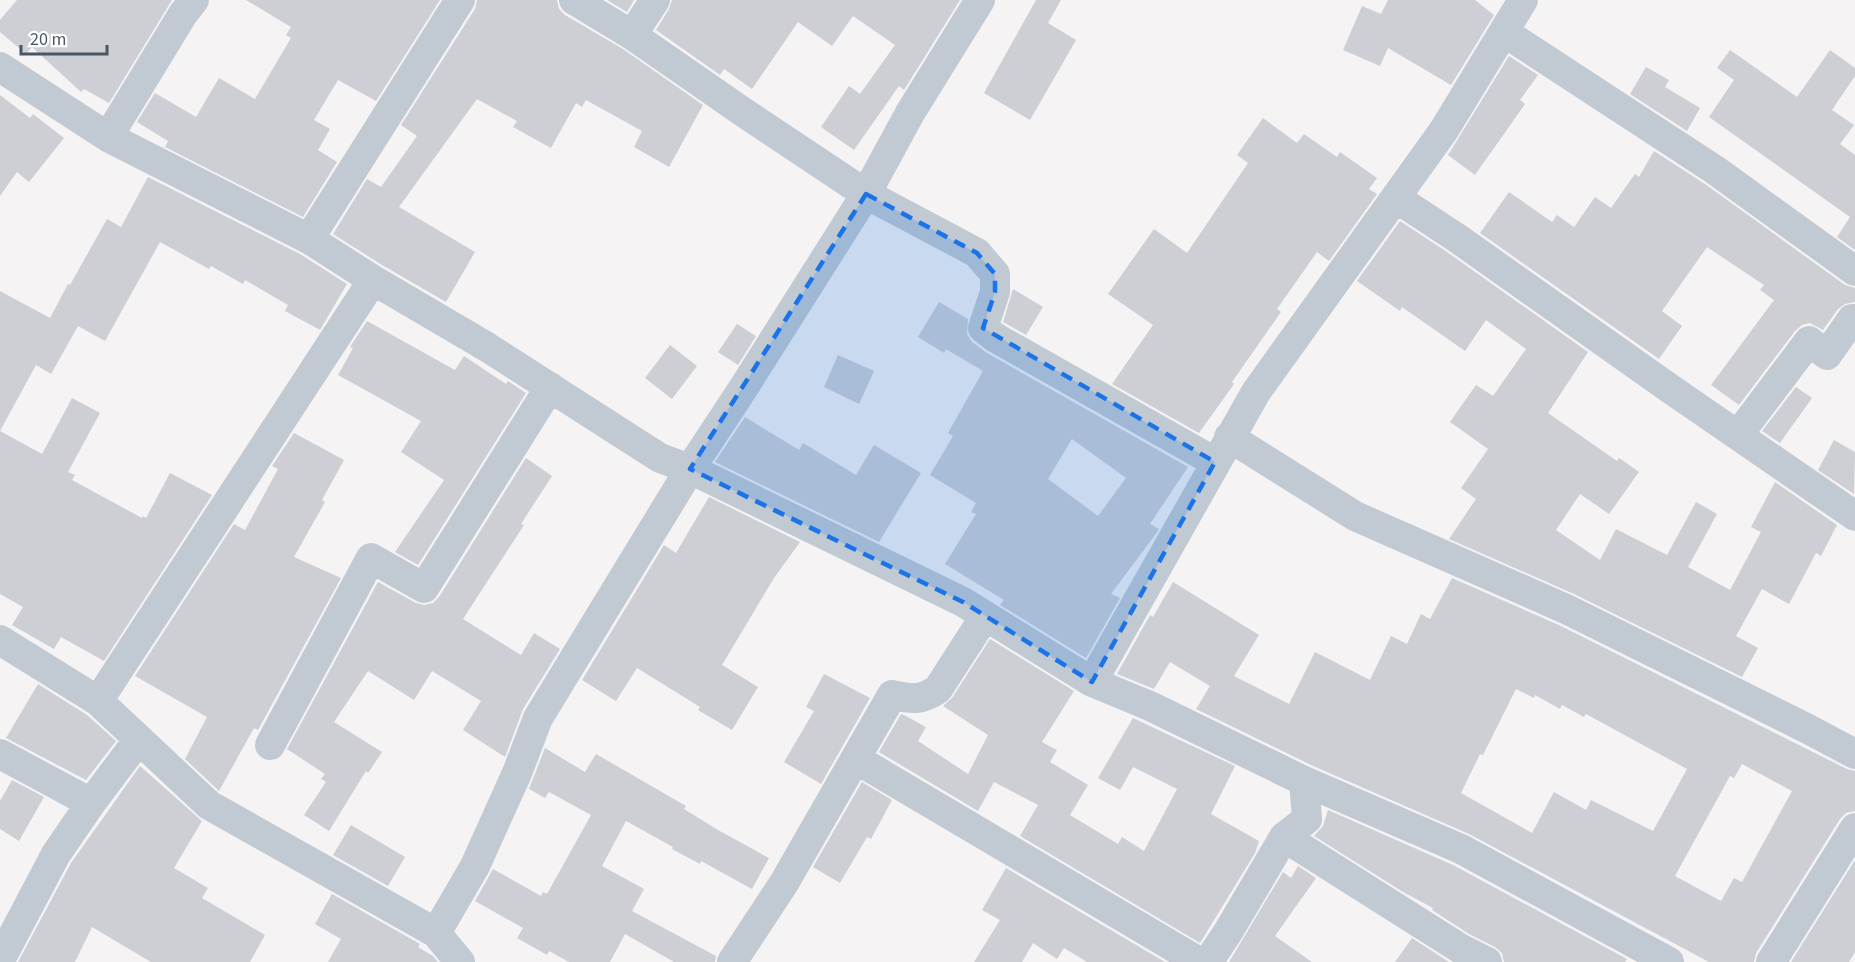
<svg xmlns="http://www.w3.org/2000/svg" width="1855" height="962" font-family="'Source Sans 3',sans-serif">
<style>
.building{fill:#cdcfd5;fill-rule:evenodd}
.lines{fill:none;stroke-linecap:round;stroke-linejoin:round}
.street{stroke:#c1cad2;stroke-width:30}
.marked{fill:#1a73e8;fill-opacity:0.2;stroke:#1a73e8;stroke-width:4.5;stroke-dasharray:12 8;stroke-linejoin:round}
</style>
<rect width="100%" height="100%" fill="#f5f3f3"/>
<path class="building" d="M 17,0 L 172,0 L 109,103 L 84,89 L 81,92 L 32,47 L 26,54 L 0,32 L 0,20 Z
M 246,0 L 440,0 L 376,101 L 338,80 L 314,120 L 330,129 L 318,150 L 337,162 L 303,217 L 165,147 L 168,141 L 137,122 L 155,93 L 196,117 L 219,78 L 255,99 L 291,38 L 286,35 L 291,27 Z
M 477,0 L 557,0 L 559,9 L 565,15 L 623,49 L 703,105 L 669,167 L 634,147 L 642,131 L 586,100 L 582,107 L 576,103 L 551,148 L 513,127 L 517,121 L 477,99 L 399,207 L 475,252 L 446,302 L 382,265 L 333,234 L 367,179 L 381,187 L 417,136 L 401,125 L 475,9 Z
M 607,0 L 634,0 L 627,12 Z
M 672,0 L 960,0 L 904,90 L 899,86 L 854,150 L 821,127 L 849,86 L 860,94 L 895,45 L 853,16 L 832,46 L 798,22 L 752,89 L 724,69 L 720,75 L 656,30 L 669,9 Z
M 1036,0 L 1061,0 L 1048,23 L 1076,40 L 1030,120 L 984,93 Z
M 1388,0 L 1475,0 L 1494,15 L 1451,85 L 1388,48 L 1380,66 L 1343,50 L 1362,6 L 1381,14 Z
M 1730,50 L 1797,97 L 1830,50 L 1855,68 L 1855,76 L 1832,110 L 1854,125 L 1840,144 L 1855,155 L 1855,250 L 1837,237 L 1850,217 L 1709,117 L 1734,80 L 1717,68 Z
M 1509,56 L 1538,75 L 1520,100 L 1525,104 L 1475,175 L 1448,155 Z
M 1646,67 L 1669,80 L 1665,87 L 1700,108 L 1687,131 L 1630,94 Z
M 0,95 L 30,118 L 33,114 L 64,138 L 29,182 L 17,172 L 0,196 Z
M 1263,118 L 1297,143 L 1304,134 L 1337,157 L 1340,152 L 1377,178 L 1369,189 L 1377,194 L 1329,261 L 1317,252 L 1277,309 L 1281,312 L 1232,382 L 1234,384 L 1199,433 L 1112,384 L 1153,325 L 1108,294 L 1154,229 L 1187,253 L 1248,163 L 1237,155 Z
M 1654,151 L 1705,184 L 1845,285 L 1855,288 L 1855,302 L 1845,304 L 1838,309 L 1823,330 L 1810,323 L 1802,325 L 1795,331 L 1739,405 L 1711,385 L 1774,300 L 1760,290 L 1764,285 L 1707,247 L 1662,311 L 1682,326 L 1659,359 L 1480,233 L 1509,192 L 1552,222 L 1557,215 L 1574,227 L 1595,197 L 1611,208 L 1635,174 L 1639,177 Z
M 148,177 L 300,254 L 347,284 L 320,330 L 285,311 L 288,305 L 245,280 L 243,284 L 211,266 L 209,269 L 160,242 L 105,341 L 78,326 L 51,374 L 36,365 L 0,431 L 42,454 L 72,398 L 100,413 L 68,472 L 75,475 L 72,480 L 142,518 L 143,516 L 146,518 L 170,473 L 212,495 L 104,661 L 61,637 L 54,649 L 12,625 L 23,607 L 0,594 L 0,291 L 50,318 L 68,284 L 70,285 L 107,219 L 121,227 Z
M 1400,221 L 1447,252 L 1588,352 L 1548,413 L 1617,461 L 1619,458 L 1639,472 L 1609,514 L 1580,494 L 1556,530 L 1600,560 L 1616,529 L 1667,555 L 1696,502 L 1717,514 L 1688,567 L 1730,590 L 1761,532 L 1751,527 L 1775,482 L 1837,525 L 1821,556 L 1816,553 L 1789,604 L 1762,589 L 1736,636 L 1758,648 L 1742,677 L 1574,594 L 1449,539 L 1476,499 L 1461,488 L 1488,449 L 1450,422 L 1476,385 L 1493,396 L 1526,349 L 1486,320 L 1465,351 L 1402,307 L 1400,311 L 1357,281 Z
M 1013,289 L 1043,307 L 1026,335 L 1003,322 Z
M 939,302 L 968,319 L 967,334 L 972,342 L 987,353 L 1188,467 L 1150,524 L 1159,529 L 1155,535 L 1111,594 L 1120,598 L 1086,658 L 1000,605 L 1004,600 L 945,564 L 976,514 L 971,512 L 976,503 L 930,475 L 953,436 L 948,433 L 983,371 L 946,349 L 944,353 L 918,337 ZM 1072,439 L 1126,478 L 1098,516 L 1048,479 Z
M 367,321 L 455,370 L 464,356 L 506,384 L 508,381 L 526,393 L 418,565 L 395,552 L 444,480 L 401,452 L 421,421 L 338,375 L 353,348 L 350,347 Z
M 737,324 L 756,336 L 738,365 L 718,352 Z
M 670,345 L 697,366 L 672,399 L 645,378 Z
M 838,355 L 874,371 L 859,404 L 824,387 Z
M 1796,387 L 1812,398 L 1780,443 L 1762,431 Z
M 745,417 L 799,450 L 803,443 L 856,475 L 874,445 L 921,473 L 879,542 L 715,462 Z
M 294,433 L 344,460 L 322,500 L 325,502 L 294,557 L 341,578 L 258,730 L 254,728 L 219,791 L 185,759 L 207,717 L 135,676 L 234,524 L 245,530 L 278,469 L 272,466 Z
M 1834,440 L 1855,452 L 1854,494 L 1818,470 Z
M 526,458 L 552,476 L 521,524 L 524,525 L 463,619 L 521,655 L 534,633 L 560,649 L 523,709 L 505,757 L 463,730 L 481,701 L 432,671 L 414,700 L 368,671 L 334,722 L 382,752 L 368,773 L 366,771 L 329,831 L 304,815 L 326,782 L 321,779 L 325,774 L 287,749 L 378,582 L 416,603 L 424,605 L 433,603 L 439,597 Z
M 709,497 L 800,542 L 774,578 L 722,665 L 758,687 L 732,730 L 698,710 L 700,707 L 637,668 L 616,701 L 582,680 L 664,545 L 676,553 Z
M 1452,578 L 1559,625 L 1847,769 L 1855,771 L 1855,811 L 1846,813 L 1840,819 L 1756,953 L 1754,962 L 1709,962 L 1469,834 L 1311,765 L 1196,709 L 1210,686 L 1170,662 L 1154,689 L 1117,674 L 1150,615 L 1153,617 L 1173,582 L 1259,635 L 1234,676 L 1289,704 L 1315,652 L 1370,680 L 1391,636 L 1407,644 L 1421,614 L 1430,619 ZM 1516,689 L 1534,698 L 1535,695 L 1560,709 L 1562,705 L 1584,717 L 1586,714 L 1687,769 L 1653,831 L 1591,800 L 1586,810 L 1554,792 L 1532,833 L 1461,793 L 1480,754 L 1483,755 ZM 1742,764 L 1792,791 L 1742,882 L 1734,878 L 1721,901 L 1675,876 L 1730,776 L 1734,778 Z
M 990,639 L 1074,691 L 1042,742 L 1057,750 L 1050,762 L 1088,785 L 1070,815 L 1118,844 L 1122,837 L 1144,851 L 1177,789 L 1133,767 L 1120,790 L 1098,778 L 1133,718 L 1235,766 L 1211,814 L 1259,841 L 1255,853 L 1200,943 L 1020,836 L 1038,805 L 994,782 L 978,811 L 879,752 L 901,714 L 904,715 L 926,727 L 918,741 L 968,774 L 988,735 L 943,706 L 952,698 Z
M 824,674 L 870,698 L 821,784 L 784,762 L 814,711 L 806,707 Z
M 38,684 L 87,715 L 116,741 L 86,780 L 6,738 Z
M 545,748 L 585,772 L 596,754 L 686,806 L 684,809 L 718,830 L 769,858 L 752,889 L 701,861 L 700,864 L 672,849 L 673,847 L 626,821 L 602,866 L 644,889 L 632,911 L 716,956 L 715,962 L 674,962 L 625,934 L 610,962 L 569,962 L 549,951 L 547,955 L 517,938 L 523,928 L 475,901 L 493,869 L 541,896 L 543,892 L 547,894 L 591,815 L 549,792 L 545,798 L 529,789 Z
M 140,766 L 202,821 L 174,868 L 208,888 L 202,898 L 265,935 L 250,962 L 151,962 L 92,927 L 75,962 L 18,962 L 71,863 Z
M 12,780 L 44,797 L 19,841 L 0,829 L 0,801 Z
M 862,782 L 892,800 L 871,839 L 867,837 L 840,883 L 813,867 Z
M 1328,810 L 1453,865 L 1627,959 L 1625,962 L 1504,962 L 1502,953 L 1495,947 L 1469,934 L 1432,910 L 1433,908 L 1403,892 L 1314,836 L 1323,826 Z
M 351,825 L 405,857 L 388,886 L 333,855 Z
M 1855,860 L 1855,952 L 1849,962 L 1791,962 Z
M 1298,866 L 1316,878 L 1275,936 L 1312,962 L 1229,962 L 1283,872 L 1291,878 Z
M 1006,868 L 1165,962 L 1087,962 L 1064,948 L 1057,959 L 1033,943 L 1022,962 L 974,962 L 1000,920 L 982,910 Z
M 332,894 L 420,944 L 418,947 L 433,956 L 438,962 L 328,962 L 341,939 L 315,924 Z
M 1412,938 L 1449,962 L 1395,962 Z"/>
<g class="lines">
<path class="street" d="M 574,0 L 632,35
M 655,0 L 632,35 L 743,112 L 866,194 L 977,253 L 995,274 L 995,292 L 983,328 L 996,338 L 1215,462
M 1504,32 L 1715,170 L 1855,271
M 0,67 L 108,137 L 309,239 L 373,280 L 487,347 L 660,458 L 690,469 L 963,602 L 1092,682
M 108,137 L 183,14 L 194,0
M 1396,198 L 1457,238 L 1672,390 L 1855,516
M 309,239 L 460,0
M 1738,435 L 1809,341 L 1827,355 L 1852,319 L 1855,319
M 1229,437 L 1355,516 L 1566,609 L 1806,728 L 1855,754
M 0,640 L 98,701 L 209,805 L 436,933
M 98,701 L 373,280
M 270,745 L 371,558 L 424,588 L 550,387
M 0,754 L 91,803
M 856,759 L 1199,962
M 1304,781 L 1461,849 L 1669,962
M 1284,837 L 1461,949 L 1487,962
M 0,960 L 56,854 L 91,803 L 139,739
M 460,962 L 436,933 L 475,866 L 517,773 L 538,718 L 690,469 L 744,387 L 866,194 L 910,113 L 980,0
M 732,962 L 784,883 L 892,695 C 912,699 921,701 938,689 L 985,616
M 1208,962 L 1228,932 L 1284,837 L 1307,819 L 1304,781 L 1150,706 L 1092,682 L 1256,392 L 1444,130 L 1523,0
M 1771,962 L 1855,828"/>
</g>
<path class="marked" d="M 866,194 L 977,253 L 995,274 L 995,292 L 983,328 L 1215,462 L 1092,682 L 963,602 L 690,469 Z"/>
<path d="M21 45v9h86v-9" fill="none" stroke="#4a5661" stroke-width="3"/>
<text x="30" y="45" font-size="18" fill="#4a5661" stroke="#ffffff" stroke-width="4.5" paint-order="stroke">20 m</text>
</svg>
